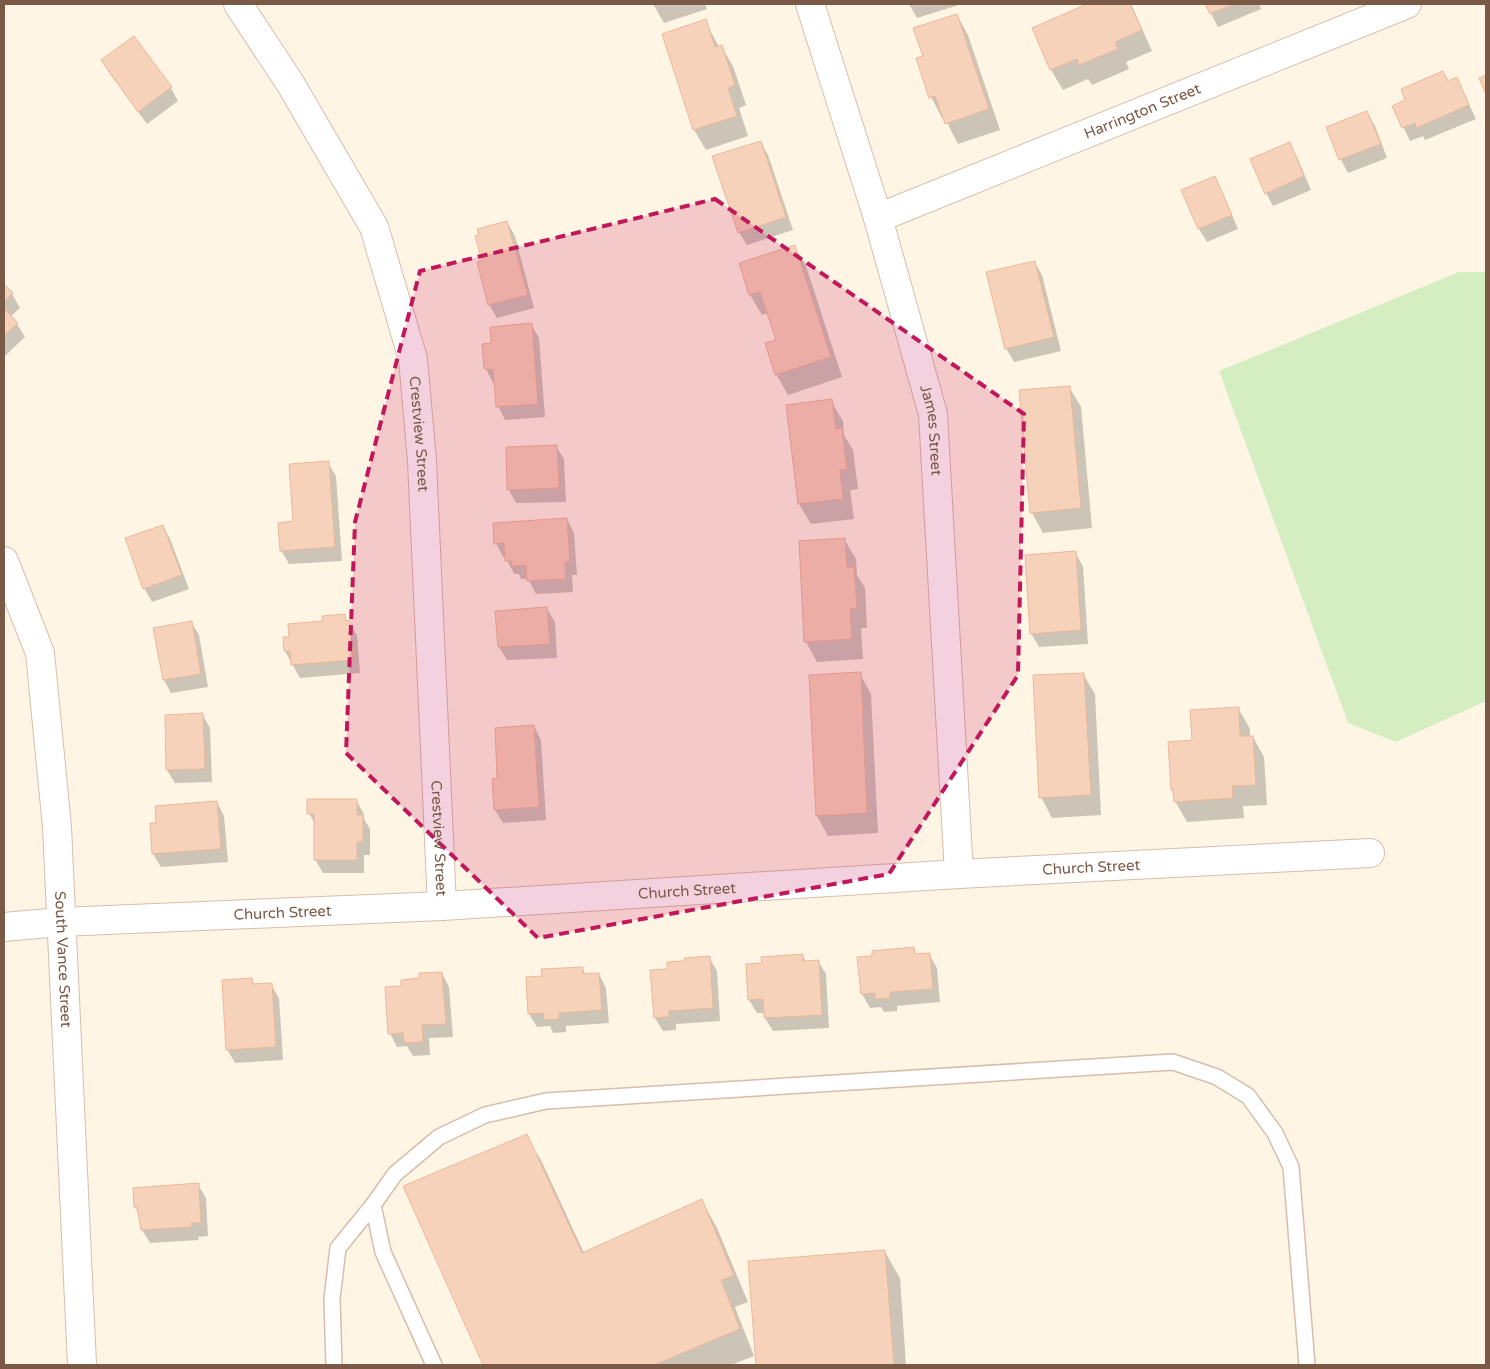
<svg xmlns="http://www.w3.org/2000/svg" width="1490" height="1369" font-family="'Varela Round',sans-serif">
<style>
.green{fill:#d4eec2}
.shadow{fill:#0003}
.building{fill:#f7d2ba;stroke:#ecb898}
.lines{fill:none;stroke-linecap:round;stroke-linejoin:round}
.lane-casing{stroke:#d5beac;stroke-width:18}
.street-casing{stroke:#d5beac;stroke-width:30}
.lane{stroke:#fff;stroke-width:15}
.street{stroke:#fff;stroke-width:28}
.marked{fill:#c2185b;fill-opacity:0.2;stroke:#c2185b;stroke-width:4;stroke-dasharray:10 6;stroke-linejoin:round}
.labels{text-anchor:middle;stroke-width:4.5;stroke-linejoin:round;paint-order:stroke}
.street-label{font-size:15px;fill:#7b5947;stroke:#fff8ee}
</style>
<rect width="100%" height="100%" fill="#fff5e5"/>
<path class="green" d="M 1459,272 L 1486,272 L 1486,701 L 1396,742 L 1348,723 L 1219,371 Z"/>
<path class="shadow" d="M 653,4 L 705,4 L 707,9 L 664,23 Z
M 909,4 L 962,4 L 917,18 Z
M 1090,4 L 1131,4 L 1152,51 L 1126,62 L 1129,69 L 1092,85 L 1088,79 L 1063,90 L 1051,70 L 1033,28 Z
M 1206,4 L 1259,4 L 1261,9 L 1218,27 Z
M 957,15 L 968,35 L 1000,130 L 958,144 L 944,117 L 942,118 L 931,97 L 924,56 Z
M 705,21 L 719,47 L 721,46 L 733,66 L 746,105 L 739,108 L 748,136 L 706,150 L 694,130 L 663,35 Z
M 102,61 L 171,88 L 178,101 L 147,124 L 110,74 Z
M 1457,79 L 1476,119 L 1425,140 L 1423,136 L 1410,141 L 1394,107 Z
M 1367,112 L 1375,126 L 1387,158 L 1348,173 L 1341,160 L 1327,128 Z
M 760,142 L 768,155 L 793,230 L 747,245 L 739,232 Z
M 1289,144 L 1297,157 L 1311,190 L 1273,206 L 1266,193 Z
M 1214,177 L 1222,191 L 1238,229 L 1207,242 L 1199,229 L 1183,190 Z
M 507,222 L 515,236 L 534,308 L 497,318 L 489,304 L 483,261 Z
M 794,246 L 806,266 L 842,377 L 788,395 L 776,374 L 778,341 L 768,313 L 762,315 L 750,295 L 740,264 Z
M 1034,262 L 1042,275 L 1061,351 L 1014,362 L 1006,348 Z
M 4,286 L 12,294 L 20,308 L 10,317 L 17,324 L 25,337 L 4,357 Z
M 531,324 L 539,338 L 545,417 L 505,420 L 498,406 L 496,382 L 493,383 L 486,369 L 484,345 L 492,344 Z
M 1069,387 L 1081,407 L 1092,528 L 1043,533 L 1032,513 L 1020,392 Z
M 831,401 L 843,421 L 844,435 L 853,450 L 858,489 L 850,490 L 854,519 L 811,524 L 799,504 L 787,406 Z
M 556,446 L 564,459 L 566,502 L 516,503 L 509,490 L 507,448 Z
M 328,463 L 336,476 L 342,561 L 289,564 L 281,550 L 294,522 Z
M 567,519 L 574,533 L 577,575 L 572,575 L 573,592 L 536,594 L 528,579 L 521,579 L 519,574 L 514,574 L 507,560 L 506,557 L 503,557 L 496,543 Z
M 163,526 L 170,539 L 189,589 L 152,602 L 144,588 Z
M 844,539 L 856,559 L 857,575 L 865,588 L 867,628 L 861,628 L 863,659 L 817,662 L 806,642 Z
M 1075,553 L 1083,566 L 1088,644 L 1039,647 L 1031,633 Z
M 547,609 L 555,622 L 557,658 L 507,660 L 499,647 Z
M 344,616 L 357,635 L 360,673 L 300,678 L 285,651 L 284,639 L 290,638 L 324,622 Z
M 191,622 L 199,635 L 208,687 L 171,693 L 164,680 L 155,629 Z
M 860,674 L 871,694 L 878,833 L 828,836 L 817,816 Z
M 1083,674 L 1095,694 L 1101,815 L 1052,818 L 1041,797 Z
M 1238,708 L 1250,729 L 1250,737 L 1253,737 L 1264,757 L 1267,805 L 1243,806 L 1244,818 L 1187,822 L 1175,801 L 1175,794 L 1172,790 L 1193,741 Z
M 202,714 L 210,728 L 212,782 L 175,783 L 167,770 Z
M 534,726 L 541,740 L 546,820 L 503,823 L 495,810 Z
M 356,800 L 364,814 L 364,819 L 370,829 L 370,855 L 364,855 L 364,873 L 323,873 L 315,859 L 315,824 L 309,813 Z
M 217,802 L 224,816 L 228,862 L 161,867 L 153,854 Z
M 913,949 L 917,955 L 929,954 L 937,968 L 940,1002 L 897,1006 L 897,1011 L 884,1012 L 881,1007 L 870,1008 L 862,994 L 859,958 Z
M 803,956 L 806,962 L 818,961 L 826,974 L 829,1028 L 773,1031 L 765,1018 L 765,1013 L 757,1013 L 749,1000 L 747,965 L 763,964 Z
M 709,957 L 717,971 L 720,1021 L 676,1024 L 676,1030 L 663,1031 L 655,1018 L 669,971 Z
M 582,968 L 586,975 L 599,974 L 606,988 L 609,1023 L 566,1026 L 566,1032 L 553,1033 L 550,1026 L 537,1027 L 529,1014 L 543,977 Z
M 442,973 L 449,987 L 453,1037 L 429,1038 L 430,1055 L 413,1056 L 407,1046 L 397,1047 L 390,1033 L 402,987 Z
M 252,979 L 255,986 L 271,985 L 279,998 L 283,1060 L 235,1063 L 227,1049 Z
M 526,1136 L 542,1162 L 584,1253 L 702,1201 L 717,1228 L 748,1302 L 735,1307 L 754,1356 L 731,1365 L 484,1365 L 405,1187 Z
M 198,1185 L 206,1198 L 208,1236 L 198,1237 L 199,1240 L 150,1243 L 142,1230 L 140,1214 L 135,1207 Z
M 885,1252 L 900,1278 L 906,1365 L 757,1365 L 750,1262 Z"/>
<path class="building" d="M 1087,4 L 1130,4 L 1142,30 L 1115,42 L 1118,49 L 1079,65 L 1077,59 L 1050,70 L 1032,28 Z
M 1205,4 L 1235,4 L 1210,14 Z
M 957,14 L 989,109 L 945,124 L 935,96 L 929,98 L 916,58 L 923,56 L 913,28 Z
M 706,19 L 715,47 L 722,45 L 735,85 L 728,88 L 737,116 L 693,130 L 662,34 Z
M 134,36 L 172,87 L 138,112 L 101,60 Z
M 1443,71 L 1448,81 L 1457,77 L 1469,105 L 1416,128 L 1415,123 L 1402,128 L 1392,106 L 1405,100 L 1401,89 Z
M 1486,75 L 1486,94 L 1479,78 Z
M 1367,111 L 1381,144 L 1339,160 L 1326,127 Z
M 761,141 L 786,217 L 738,233 L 712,156 Z
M 1290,142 L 1304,176 L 1265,194 L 1250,159 Z
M 1215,176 L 1232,215 L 1198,229 L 1181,190 Z
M 507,221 L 528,295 L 488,305 L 477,262 L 482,261 L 475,236 L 479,235 L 477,229 Z
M 795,245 L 831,357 L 775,375 L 765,343 L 776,340 L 760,292 L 749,295 L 739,263 Z
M 1035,261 L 1054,337 L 1005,349 L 986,272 Z
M 4,284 L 13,293 L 4,302 Z
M 4,308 L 18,323 L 4,336 Z
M 532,323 L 538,404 L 496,407 L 493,369 L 484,369 L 482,344 L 491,343 L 490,327 Z
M 1070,386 L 1081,508 L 1030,513 L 1019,390 Z
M 832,399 L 836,429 L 842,428 L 847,469 L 840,470 L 843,499 L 798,504 L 786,405 Z
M 557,445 L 559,488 L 507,490 L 506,447 Z
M 329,461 L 335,547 L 280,551 L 278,523 L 293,521 L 289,464 Z
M 567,518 L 570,562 L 565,562 L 566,579 L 527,581 L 526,565 L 512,566 L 512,561 L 505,561 L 504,543 L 494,544 L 493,523 Z
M 163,525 L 182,575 L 143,589 L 125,538 Z
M 845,538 L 847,567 L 854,567 L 857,608 L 850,609 L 852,639 L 804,642 L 799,541 Z
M 1076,551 L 1081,630 L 1030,634 L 1025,555 Z
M 547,607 L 550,644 L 498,647 L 495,611 Z
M 345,614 L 346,621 L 350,620 L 353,660 L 291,665 L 290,651 L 284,651 L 283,637 L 289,637 L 288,624 L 323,621 L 322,616 Z
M 192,621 L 201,674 L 163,680 L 153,628 Z
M 861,672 L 867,813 L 816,816 L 809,675 Z
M 1084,673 L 1091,795 L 1039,798 L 1033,675 Z
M 1239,707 L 1240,736 L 1253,736 L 1256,785 L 1232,786 L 1233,798 L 1174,802 L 1173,790 L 1171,790 L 1168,742 L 1192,740 L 1190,710 Z
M 203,713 L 205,769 L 166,770 L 165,715 Z
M 534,725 L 539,807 L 494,810 L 492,779 L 497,778 L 495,728 Z
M 307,799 L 357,799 L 357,815 L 363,815 L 363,842 L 357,842 L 357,860 L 314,860 L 314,814 L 307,814 Z
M 217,801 L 221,849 L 152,854 L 150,823 L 156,823 L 155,806 Z
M 914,947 L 915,954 L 930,953 L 933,989 L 890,992 L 890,998 L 875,999 L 875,993 L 861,994 L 857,957 L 872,956 L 872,951 Z
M 803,954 L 803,961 L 819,960 L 822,1015 L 764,1018 L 763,999 L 748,1000 L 746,964 L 762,963 L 761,957 Z
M 710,956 L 713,1008 L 669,1011 L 669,1017 L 654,1018 L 650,970 L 667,969 L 667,962 L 685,961 L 684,958 Z
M 583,967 L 583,974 L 599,973 L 602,1010 L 559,1013 L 559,1019 L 544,1020 L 544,1013 L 528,1014 L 526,977 L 542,976 L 541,969 Z
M 442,972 L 446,1024 L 422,1025 L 423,1042 L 404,1043 L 403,1033 L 388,1034 L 385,987 L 401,986 L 401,980 L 419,978 L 419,973 Z
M 252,978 L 253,984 L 272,983 L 276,1047 L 226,1050 L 222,980 Z
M 527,1134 L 582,1253 L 702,1199 L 734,1276 L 721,1280 L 740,1329 L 654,1365 L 483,1365 L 403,1186 Z
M 199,1183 L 201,1223 L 191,1223 L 192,1227 L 141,1230 L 137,1207 L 134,1207 L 133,1188 Z
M 885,1250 L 894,1365 L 756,1365 L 748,1261 Z"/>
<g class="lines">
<defs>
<path id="lane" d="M 334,1365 L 332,1299 L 338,1248 L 373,1205
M 434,1365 L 383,1252 L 373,1205 L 395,1174 L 439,1137 L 485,1115 L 546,1101 L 1173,1062 L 1217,1077 L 1248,1096 L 1275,1133 L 1291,1167 L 1307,1365"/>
<g id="street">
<path id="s1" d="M 238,4 L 290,83 L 374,227 L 413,359 L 422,461 L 442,906"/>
<path id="s2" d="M 810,4 L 878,218 L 933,414 L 959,874"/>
<path id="s3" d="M 878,218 L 1407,4"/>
<path id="s4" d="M 4,561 L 40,653 L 57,827 L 82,1365"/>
<path id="s5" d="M 4,927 L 60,922 L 442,906 L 959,874 L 1370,853"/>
</g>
</defs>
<use href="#lane" class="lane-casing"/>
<use href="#street" class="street-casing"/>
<use href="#lane" class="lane"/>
<use href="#street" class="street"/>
</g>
<path class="marked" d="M 715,199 L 1024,414 L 1018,675 L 889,874 L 538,938 L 346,753 L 355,522 L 420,271 Z"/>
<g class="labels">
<g class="street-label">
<text dy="5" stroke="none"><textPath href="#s3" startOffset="285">Harrington Street</textPath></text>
<text dy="5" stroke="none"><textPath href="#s2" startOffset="444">James Street</textPath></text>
<text dy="5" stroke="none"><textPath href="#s1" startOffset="474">Crestview Street</textPath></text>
<text dy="5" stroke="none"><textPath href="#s1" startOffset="879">Crestview Street</textPath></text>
<text dy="5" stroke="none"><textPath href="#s5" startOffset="1089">Church Street</textPath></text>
<text dy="5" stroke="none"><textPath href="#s5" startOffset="684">Church Street</textPath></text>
<text dy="5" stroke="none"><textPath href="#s5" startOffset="279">Church Street</textPath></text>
<text dy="5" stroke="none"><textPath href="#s4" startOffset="406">South Vance Street</textPath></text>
</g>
</g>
<rect width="1490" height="1369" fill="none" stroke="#7b5947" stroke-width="10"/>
</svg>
